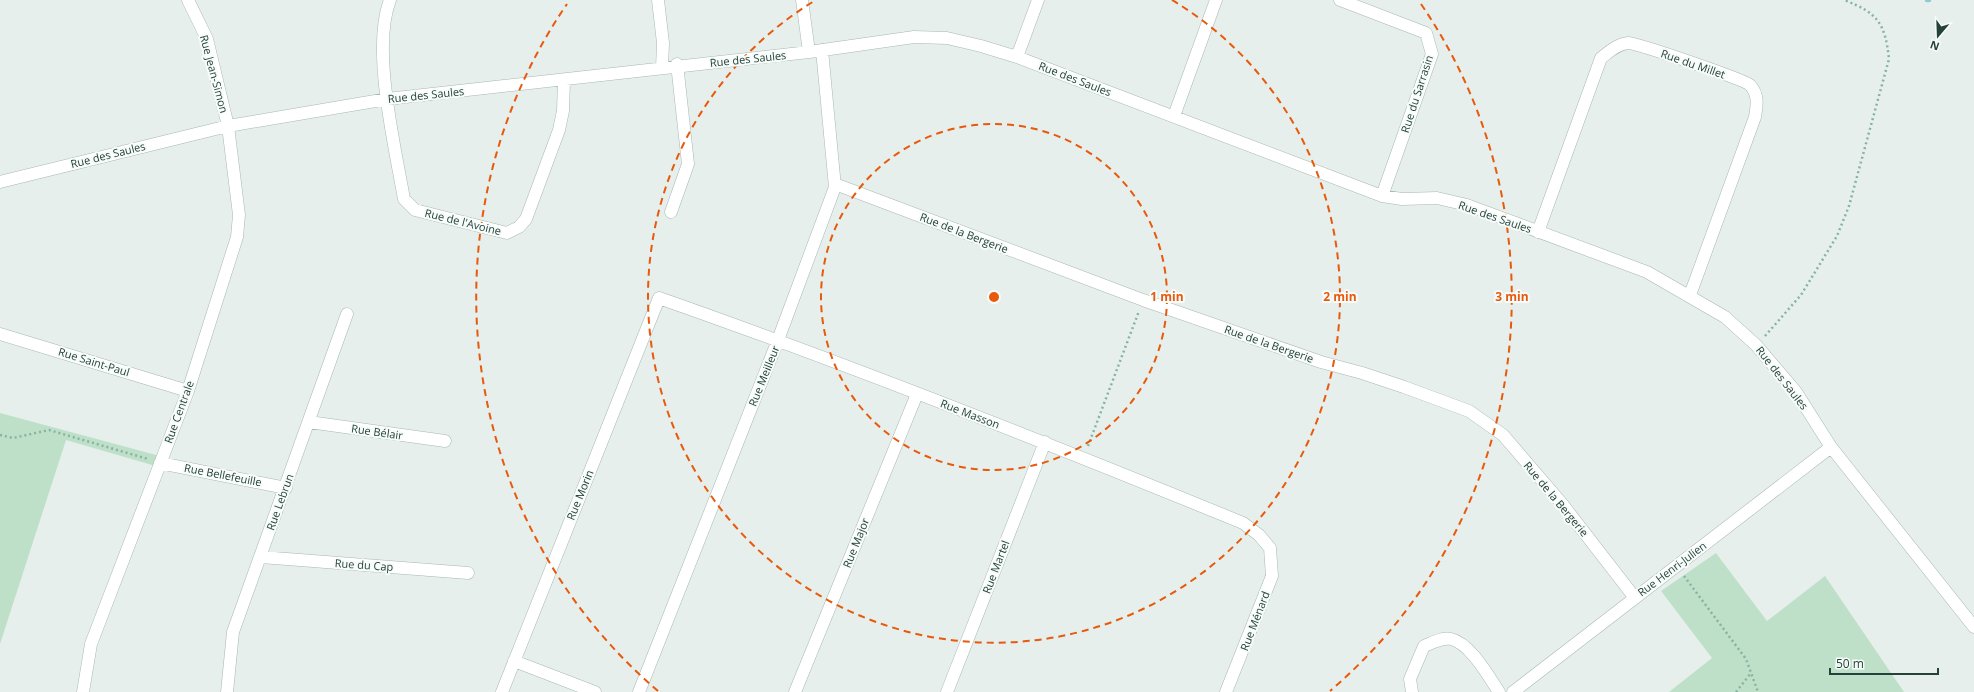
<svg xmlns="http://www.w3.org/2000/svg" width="1974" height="692" font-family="'Open Sans',sans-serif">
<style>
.green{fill:#bfe0c8}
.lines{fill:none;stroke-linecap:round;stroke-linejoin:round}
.stream{stroke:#8ec9d4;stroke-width:4.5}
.street-casing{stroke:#a8b8b2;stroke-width:13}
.path{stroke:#86b3a5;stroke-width:2.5;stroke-dasharray:2 3;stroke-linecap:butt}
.street{stroke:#fff;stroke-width:12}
.ring{fill:none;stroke:#e8590c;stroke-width:2;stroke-dasharray:7 5}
.labels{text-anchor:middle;stroke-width:4;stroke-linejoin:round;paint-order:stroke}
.street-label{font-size:11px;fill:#24423a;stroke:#f7fbf9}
.centre{fill:#e8590c;stroke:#f7fbf9;stroke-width:2}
.ring-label{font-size:12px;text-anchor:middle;font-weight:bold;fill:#e8590c;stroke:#f7fbf9;stroke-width:4;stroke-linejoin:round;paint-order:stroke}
</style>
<rect width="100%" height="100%" fill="#e6efeb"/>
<path class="green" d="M 0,413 L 160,456 L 159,467 L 66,440 L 0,644 Z
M 1716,553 L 1767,621 L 1825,576 L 1904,692 L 1669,692 L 1712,658 L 1661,591 Z"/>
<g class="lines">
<path class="stream" d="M 1927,0 L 1929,0"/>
<defs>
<path id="street" d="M 390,0 C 371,48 395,147 404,199 L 415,210 L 507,233 L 519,227 L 526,219 L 559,130 L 563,111 L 564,80
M 658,0 L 663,43 L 662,68
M 802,0 L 809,52
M 1340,0 L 1426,33 L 1432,54 L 1382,196
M 1017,57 L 1038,0
M 1174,116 L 1216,0
M 0,182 L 228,126 L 387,99 L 809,52 L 914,37 L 947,38 L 981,46 L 1017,57 L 1382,196 L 1402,199 L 1437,198 L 1467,205 L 1647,272 L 1725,317 L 1756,345 L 1796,392 L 1831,447 L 1974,627
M 835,184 L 1143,300 L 1321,362 L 1362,373 L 1404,387 L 1469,411 L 1503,435 L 1563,505 L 1635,598
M 671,212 L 688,164 L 677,64
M 1538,232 L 1601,58 C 1609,52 1617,44 1628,43 C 1637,43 1745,80 1750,85 C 1759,95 1757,105 1755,117 L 1690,295
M 0,334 L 188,391
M 309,422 L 445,441
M 160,463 L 286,488
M 261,557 L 468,573
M 514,661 L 595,692
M 83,692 L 91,644 L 188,391 L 237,237 L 239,215 L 228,126 L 207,39 L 188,0
M 227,692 L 233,632 L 347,314
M 502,692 L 659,298 C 856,367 1050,444 1243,523 L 1259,535 L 1270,548 L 1272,576 L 1226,692
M 639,692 L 778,340 L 835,187 L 822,50
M 795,692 L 917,394
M 947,692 L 1045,442
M 1412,692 L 1410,679 L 1424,646 C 1432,643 1442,637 1451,639 C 1470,643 1489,677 1499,692
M 1513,692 L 1831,447"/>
</defs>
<use href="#street" class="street-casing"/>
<path class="path" d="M 1765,336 L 1801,295 L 1837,236 L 1849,206 L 1889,59 C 1885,23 1878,13 1844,0
M 0,435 L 13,438 L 49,430 L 148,459
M 1088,446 L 1139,311
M 1684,576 L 1746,659 L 1758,692
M 1736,692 L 1751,673"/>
<use href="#street" class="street"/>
</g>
<g class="ring">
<circle cx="994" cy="297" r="173"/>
<path d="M1172 0A346 346 0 1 1 816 0"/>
<path d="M658 691A518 518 0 0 1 567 4M1421 4A518 518 0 0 1 1330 691"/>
</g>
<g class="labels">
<g class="street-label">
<text transform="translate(748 59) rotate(-6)" y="4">Rue des Saules</text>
<text transform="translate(1693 64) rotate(19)" y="4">Rue du Millet</text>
<text transform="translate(214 74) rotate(75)" y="4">Rue Jean-Simon</text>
<text transform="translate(1075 79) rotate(21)" y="4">Rue des Saules</text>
<text transform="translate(1417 94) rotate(-72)" y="4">Rue du Sarrasin</text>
<text transform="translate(426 95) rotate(-6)" y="4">Rue des Saules</text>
<text transform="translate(108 155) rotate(-14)" y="4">Rue des Saules</text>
<text transform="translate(1495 217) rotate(19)" y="4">Rue des Saules</text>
<text transform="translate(463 222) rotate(14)" y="4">Rue de l'Avoine</text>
<text transform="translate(964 233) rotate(21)" y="4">Rue de la Bergerie</text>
<text transform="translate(1269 344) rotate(19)" y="4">Rue de la Bergerie</text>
<text transform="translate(94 362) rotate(17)" y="4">Rue Saint-Paul</text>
<text transform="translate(764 376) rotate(-68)" y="4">Rue Meilleur</text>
<text transform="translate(1782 378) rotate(52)" y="4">Rue des Saules</text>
<text transform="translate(179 412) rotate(-70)" y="4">Rue Centrale</text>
<text transform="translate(970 414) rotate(21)" y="4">Rue Masson</text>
<text transform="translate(377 432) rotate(8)" y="4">Rue Bélair</text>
<text transform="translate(223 475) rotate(11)" y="4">Rue Bellefeuille</text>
<text transform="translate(580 495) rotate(-68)" y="4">Rue Morin</text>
<text transform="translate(1556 499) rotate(50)" y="4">Rue de la Bergerie</text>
<text transform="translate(280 502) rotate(-70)" y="4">Rue Lebrun</text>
<text transform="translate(856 543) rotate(-68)" y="4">Rue Major</text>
<text transform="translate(364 565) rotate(4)" y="4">Rue du Cap</text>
<text transform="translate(996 567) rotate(-69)" y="4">Rue Martel</text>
<text transform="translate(1672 569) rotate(-37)" y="4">Rue Henri-Julien</text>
<text transform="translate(1255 621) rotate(-69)" y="4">Rue Ménard</text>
</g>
</g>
<circle cx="994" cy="297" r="6" class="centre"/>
<g class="ring-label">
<text x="1167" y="301">1 min</text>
<text x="1340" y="301">2 min</text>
<text x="1512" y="301">3 min</text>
</g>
<g transform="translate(1938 36) rotate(199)" stroke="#f7fbf9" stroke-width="3" paint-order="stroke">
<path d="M0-3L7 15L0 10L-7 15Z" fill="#24423a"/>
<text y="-6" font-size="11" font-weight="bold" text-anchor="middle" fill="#24423a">N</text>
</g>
<path d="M1830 668v6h108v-6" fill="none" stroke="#24423a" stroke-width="2"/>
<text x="1836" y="668" font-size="12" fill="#24423a" stroke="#f7fbf9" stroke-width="3" paint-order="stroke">50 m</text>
</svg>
